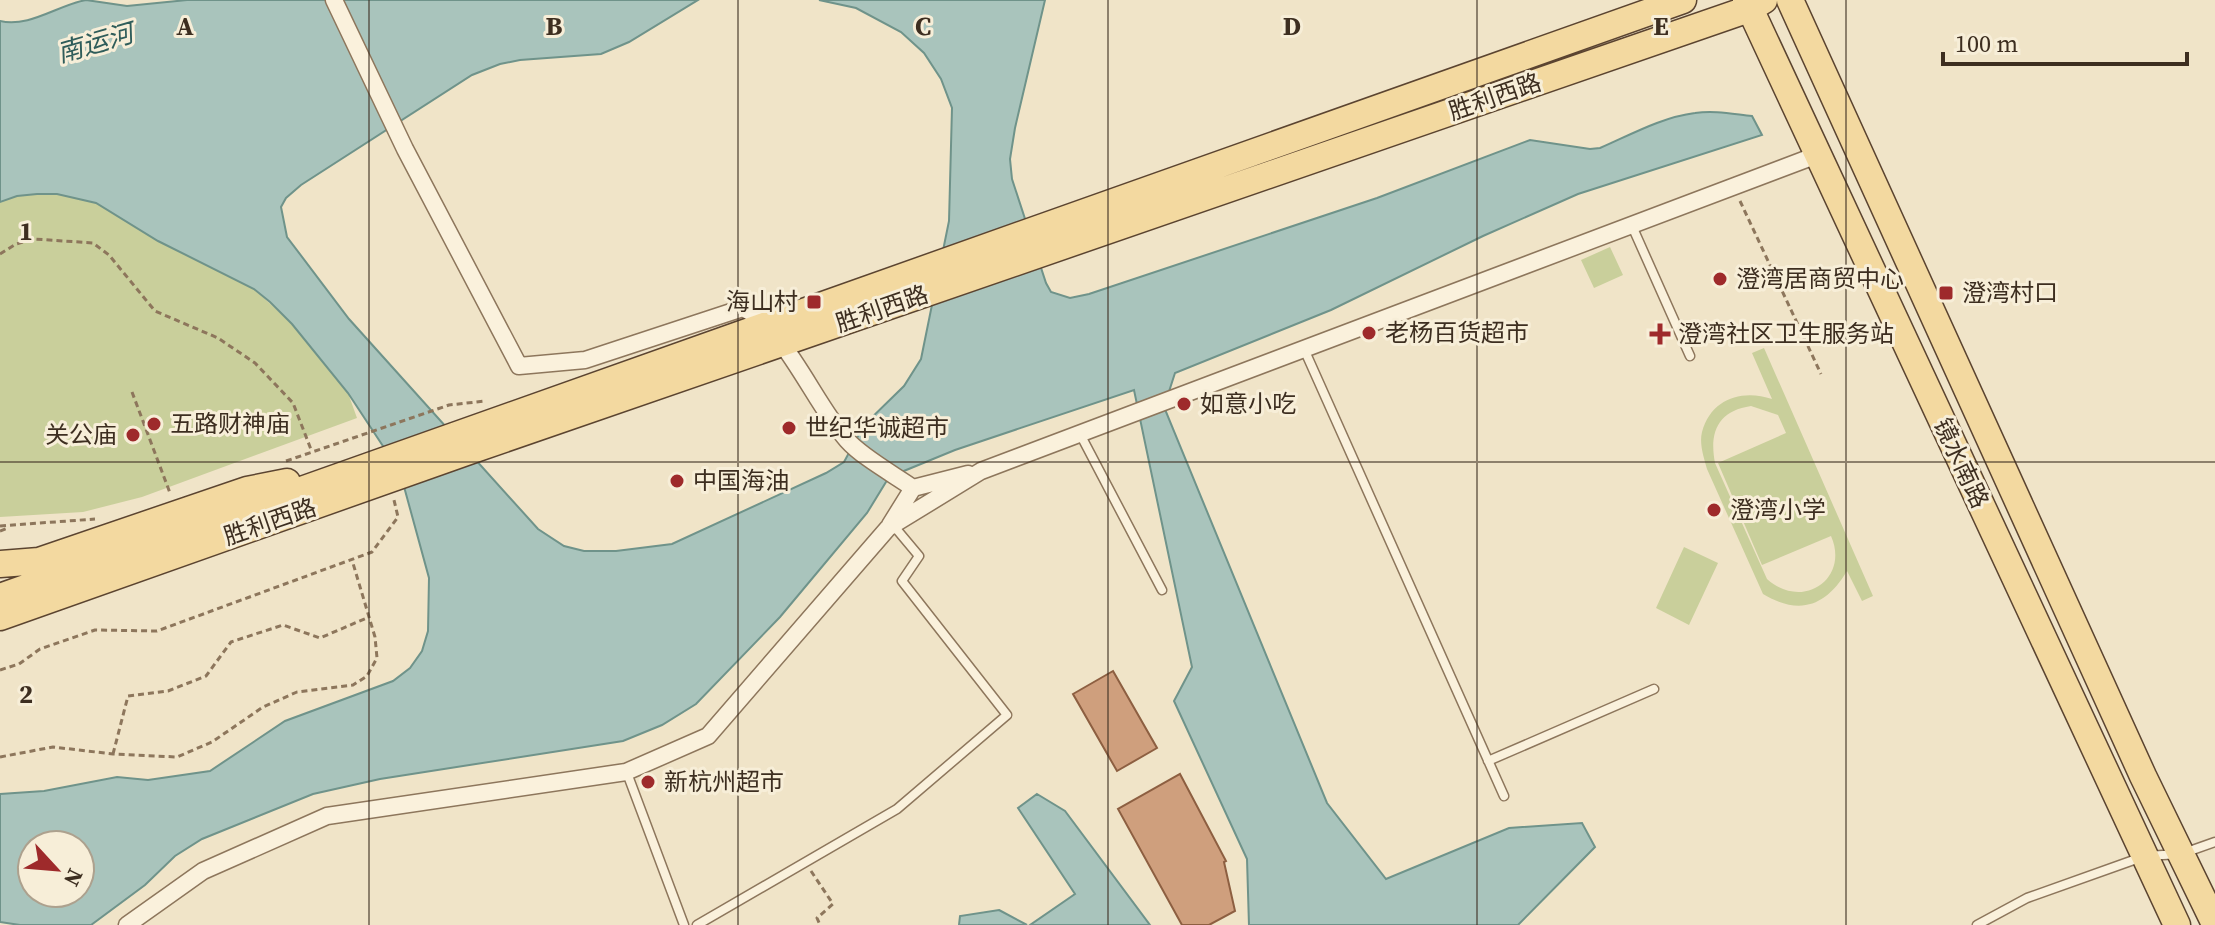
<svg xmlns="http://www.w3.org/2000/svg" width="2215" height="925" font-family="'Source Serif 4','Noto Sans SC',serif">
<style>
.green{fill:#c9cf9b;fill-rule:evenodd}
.water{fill:#a9c4bc;stroke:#6f938a;stroke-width:2;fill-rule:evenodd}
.building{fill:#cf9f7d;stroke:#8d5f41;stroke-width:2}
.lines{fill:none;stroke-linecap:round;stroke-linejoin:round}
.service-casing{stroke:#8d765c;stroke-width:11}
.minor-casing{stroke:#8d765c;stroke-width:19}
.primary-casing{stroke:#5b4430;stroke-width:29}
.path{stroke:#8d765c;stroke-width:3;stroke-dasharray:6 4;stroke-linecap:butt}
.service{stroke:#faf1dc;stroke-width:8}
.minor{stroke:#faf1dc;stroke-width:16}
.primary{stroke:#f3d9a0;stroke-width:26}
.grid{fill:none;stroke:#3d2e20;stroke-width:2;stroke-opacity:0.55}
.poi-dot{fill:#9e2a2b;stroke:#f7eed8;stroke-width:3}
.labels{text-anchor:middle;stroke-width:6;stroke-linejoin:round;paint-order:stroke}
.street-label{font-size:24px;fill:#3d2e20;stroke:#f7eed8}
.poi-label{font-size:24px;fill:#3d2e20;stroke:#f7eed8;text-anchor:start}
.water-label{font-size:26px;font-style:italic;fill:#2f5d5a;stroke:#f7eed8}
.grid-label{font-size:26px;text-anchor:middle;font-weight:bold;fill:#3d2e20;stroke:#f7eed8;stroke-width:6;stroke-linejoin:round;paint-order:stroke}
</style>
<rect width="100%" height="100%" fill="#f0e4c8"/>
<path class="green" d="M 37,194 L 57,194 L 96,203 L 158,241 L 254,289 L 292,324 L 348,393 L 357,418 L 142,497 L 83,512 L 0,517 L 0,202 L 17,196 Z
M 1610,247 L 1623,275 L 1594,288 L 1581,260 Z
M 1764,348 L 1873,596 L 1862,601 L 1847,571 C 1826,606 1800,616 1763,594 L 1707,469 C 1704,458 1699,444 1702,432 C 1711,398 1743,389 1772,399 L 1752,353 ZM 1751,406 L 1778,415 L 1786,433 L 1718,463 L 1762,565 L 1831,536 C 1850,579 1802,611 1767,579 L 1715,463 C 1709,432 1718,411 1751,406 Z
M 1684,547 L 1718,563 L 1689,625 L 1656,608 Z"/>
<path class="water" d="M 86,0 L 127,6 L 187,0 L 698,0 L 629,42 L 601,54 L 520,60 L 500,64 L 472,75 L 301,185 L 286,198 L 281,207 L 287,237 L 349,319 L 538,529 L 564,546 L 584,551 L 616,551 L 672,544 L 826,473 L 844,462 L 864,425 L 904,386 L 921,359 L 949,221 L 952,108 L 941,79 L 924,53 L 901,32 L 856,8 L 819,0 L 1045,0 L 1015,128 L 1010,159 L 1012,179 L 1046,283 L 1051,292 L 1070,298 L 1089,294 L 1377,198 L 1530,140 L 1590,149 L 1600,148 C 1630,135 1662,117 1695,113 C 1714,110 1733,114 1752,116 L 1762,135 L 1578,194 L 1483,236 L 1331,310 L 1175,373 L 1164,407 L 1327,803 L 1386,879 L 1509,828 L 1582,823 L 1595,847 L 1518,925 L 1249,925 L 1247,859 L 1174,701 L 1192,667 L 1134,390 L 955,450 L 899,473 L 886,482 L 867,513 L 780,617 L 696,704 L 662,725 L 623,741 L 380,779 L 313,794 L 202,839 L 175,856 L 145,885 L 91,925 L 20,925 L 0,922 L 0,794 L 44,791 L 117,777 L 148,780 L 210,771 L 285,721 L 393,681 L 410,668 L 422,651 L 428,631 L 429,578 L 400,472 L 348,393 L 292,324 L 270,302 L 254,289 L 158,241 L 96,203 L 57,194 L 37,194 L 17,196 L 0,202 L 0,21 C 29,28 58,5 86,0 ZM 32,845 L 80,845 L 80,893 L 32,893 Z
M 1037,794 L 1065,811 L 1150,925 L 1030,925 L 1075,894 L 1018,808 Z
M 999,910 L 1027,925 L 959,925 L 960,916 Z"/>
<path class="building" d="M 1113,671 L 1157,748 L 1117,771 L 1073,694 Z
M 1180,774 L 1226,861 L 1224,862 L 1235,911 L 1209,925 L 1182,925 L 1118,809 Z"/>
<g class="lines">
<defs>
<path id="service" d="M 1632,226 L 1690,356
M 1304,349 L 1504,796
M 1079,432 L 1162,590
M 1488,761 L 1654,689
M 627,773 L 684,925
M 697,925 L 897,809 L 1007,715 L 902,581 L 919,556 L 893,525
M 1977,925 L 2027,898 L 2145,856 L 2181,854 L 2215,842"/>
<path id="minor" d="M 334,0 L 405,149 L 519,366 L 585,360 L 743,308 C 785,328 815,405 847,440 C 862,457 893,474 913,488
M 890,525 L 913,488 L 968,474
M 127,925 L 203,871 L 327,816 L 626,772 L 708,736 L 888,528 L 981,471 L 1817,155"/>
<path id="primary" d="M 1746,0 L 2177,925
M 1790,0 L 2143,776 L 2215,924
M 0,564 L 39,561 L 247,490 L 287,482
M 0,597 L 1683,0
M 0,617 L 472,450 L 1749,9 L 1764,0"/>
</defs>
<use href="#service" class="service-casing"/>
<use href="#minor" class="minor-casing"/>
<use href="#primary" class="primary-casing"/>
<path class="path" d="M 1740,201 L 1821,374
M 0,254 L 16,244 L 34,239 L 93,243 L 109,255 L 155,311 L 218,338 L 255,363 L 293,403 L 312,452
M 132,392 L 170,493
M 286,461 L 449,405 L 485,401
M 0,526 L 95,519
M 0,531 L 8,528
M 0,670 L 19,664 L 40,649 L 95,630 L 157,631 L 372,552 L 398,517 L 394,500
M 113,754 L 128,696 L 168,691 L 206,676 L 231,642 L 283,625 L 320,638 L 369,617
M 0,757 L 53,747 L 113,754 L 177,757 L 212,742 L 263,707 L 297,692 L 353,685 L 367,676 L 377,658 L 375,637 L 352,560
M 811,871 L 833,904 L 817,918 L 820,925"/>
<use href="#service" class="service"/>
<use href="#minor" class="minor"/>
<use href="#primary" class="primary"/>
</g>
<path class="grid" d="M 369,0 L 369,925M 738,0 L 738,925M 1108,0 L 1108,925M 1477,0 L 1477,925M 1846,0 L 1846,925M 0,462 L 2215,462"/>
<g class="poi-dot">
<circle cx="1720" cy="279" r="8"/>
<rect x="1938" y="285" width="16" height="16" rx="4"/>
<rect x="806" y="294" width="16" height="16" rx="4"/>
<circle cx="1369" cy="333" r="8"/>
<path d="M1656 322h8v8h8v8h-8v8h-8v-8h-8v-8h8z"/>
<circle cx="1184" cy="404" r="8"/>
<circle cx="154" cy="424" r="8"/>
<circle cx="789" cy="428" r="8"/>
<circle cx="133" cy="435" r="8"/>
<circle cx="677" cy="481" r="8"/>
<circle cx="1714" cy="510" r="8"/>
<circle cx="648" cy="782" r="8"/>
</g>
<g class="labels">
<g class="street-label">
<text transform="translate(1495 97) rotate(-19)" y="8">胜利西路</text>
<text transform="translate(882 309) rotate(-19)" y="8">胜利西路</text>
<text transform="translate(1961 463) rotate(65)" y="8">镜水南路</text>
<text transform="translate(270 522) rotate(-19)" y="8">胜利西路</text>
</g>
<g class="poi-label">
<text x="1736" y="287">澄湾居商贸中心</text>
<text x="1962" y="301">澄湾村口</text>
<text x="798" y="310" text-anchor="end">海山村</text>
<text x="1385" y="341">老杨百货超市</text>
<text x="1678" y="342">澄湾社区卫生服务站</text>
<text x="1200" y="412">如意小吃</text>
<text x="170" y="432">五路财神庙</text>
<text x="805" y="436">世纪华诚超市</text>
<text x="117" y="443" text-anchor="end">关公庙</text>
<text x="693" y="489">中国海油</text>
<text x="1730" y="518">澄湾小学</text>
<text x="664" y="790">新杭州超市</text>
</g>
<g class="water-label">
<text transform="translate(95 43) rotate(-16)" y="9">南运河</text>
</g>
</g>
<g class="grid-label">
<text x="185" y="35">A</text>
<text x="554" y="35">B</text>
<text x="923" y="35">C</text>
<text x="1292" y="35">D</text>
<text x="1661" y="35">E</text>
<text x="26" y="240">1</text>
<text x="26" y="703">2</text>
</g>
<g transform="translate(56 869) rotate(116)"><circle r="38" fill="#f7eed8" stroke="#ada18e" stroke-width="2"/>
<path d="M0-6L14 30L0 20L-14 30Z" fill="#9e2a2b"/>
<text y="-12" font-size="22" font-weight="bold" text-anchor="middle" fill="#3d2e20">N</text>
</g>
<path d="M1943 52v12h244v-12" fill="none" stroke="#3d2e20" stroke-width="4"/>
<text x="1955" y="52" font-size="24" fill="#3d2e20" stroke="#f7eed8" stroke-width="6" paint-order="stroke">100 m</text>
</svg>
